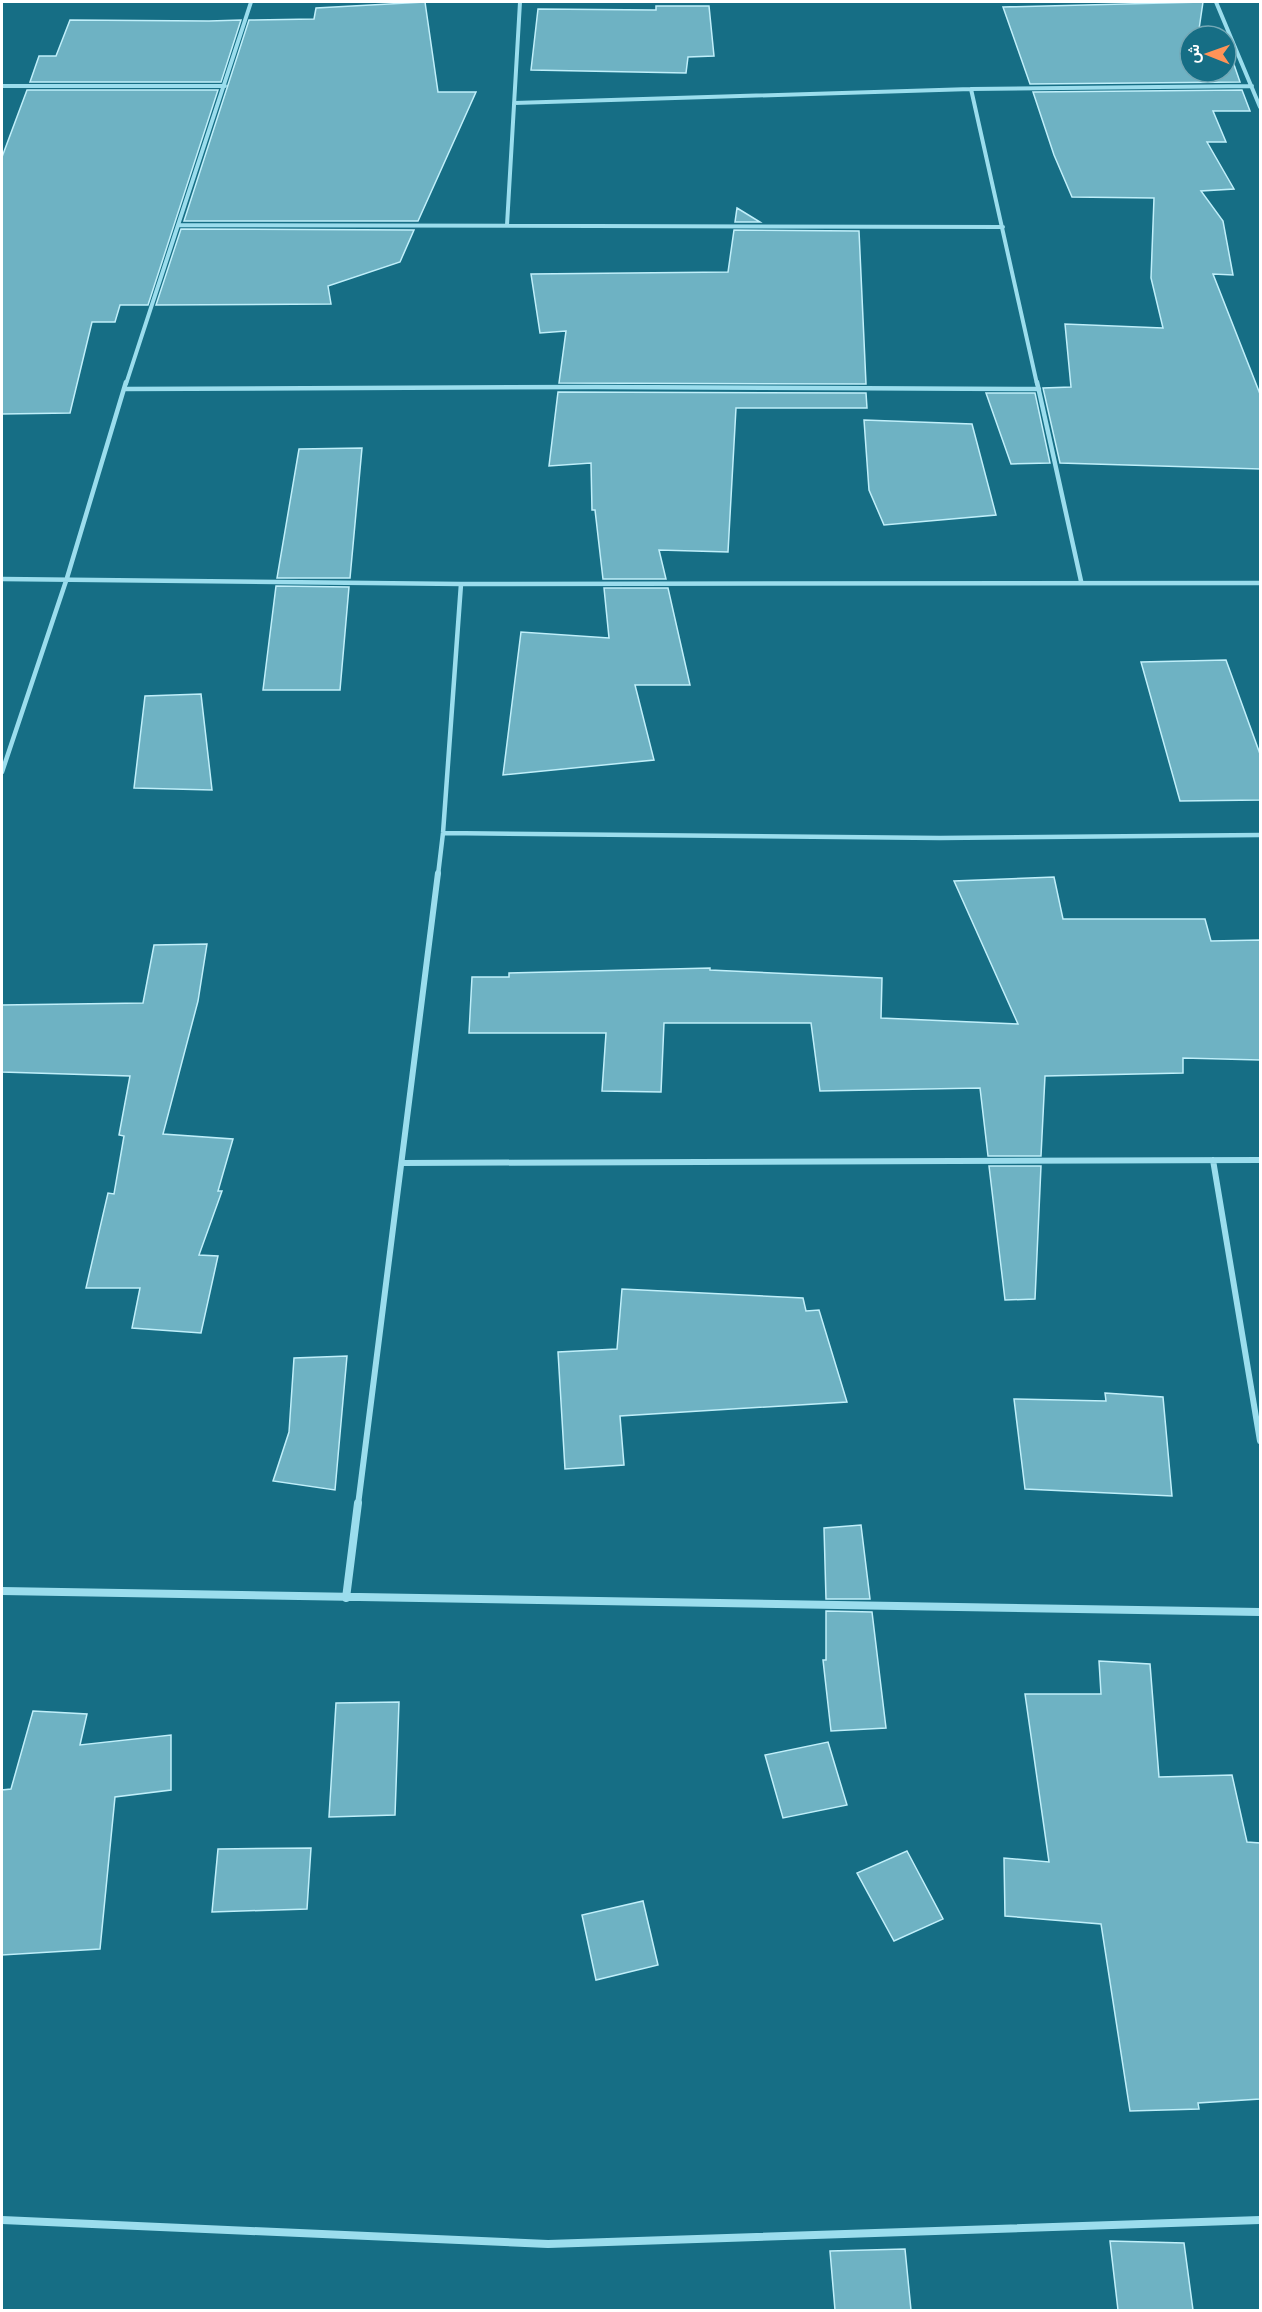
<svg xmlns="http://www.w3.org/2000/svg" width="1262" height="2312" font-family="Figtree,Vazirmatn,sans-serif">
<style>
.building{fill:#6eb2c3;stroke:#c0effa;stroke-width:1.5}
.lines{fill:none;stroke-linecap:round;stroke-linejoin:round}
.minor-far3{stroke:#9bdded;stroke-width:4}
.minor-far2{stroke:#9bdded;stroke-width:4.5}
.minor-far1{stroke:#9bdded;stroke-width:6}
.minor{stroke:#9bdded;stroke-width:8}
</style>
<rect width="100%" height="100%" fill="#166e85"/>
<path class="building" d="M 425,2 L 438,92 L 476,92 L 418,221 L 184,221 L 249,20 L 314,19 L 316,8 Z
M 1203,2 L 1198,36 L 1190,36 L 1190,72 L 1226,72 L 1226,53 L 1230,53 L 1240,82 L 1030,84 L 1003,7 Z
M 656,6 L 709,6 L 714,56 L 688,57 L 686,73 L 531,70 L 538,9 L 656,10 Z
M 70,20 L 209,21 L 241,20 L 221,82 L 30,82 L 39,56 L 56,56 Z
M 27,90 L 218,90 L 148,305 L 120,305 L 115,322 L 92,322 L 70,413 L 2,414 L 2,157 Z
M 1242,90 L 1250,111 L 1213,111 L 1226,142 L 1207,142 L 1234,189 L 1201,191 L 1223,221 L 1233,275 L 1213,274 L 1260,394 L 1260,469 L 1060,463 L 1043,388 L 1071,387 L 1065,324 L 1163,328 L 1151,278 L 1154,198 L 1072,197 L 1054,155 L 1033,92 Z
M 737,208 L 760,222 L 735,222 Z
M 181,229 L 414,230 L 400,262 L 328,286 L 331,304 L 156,305 Z
M 734,230 L 859,231 L 866,384 L 559,383 L 566,331 L 540,333 L 531,274 L 728,272 Z
M 558,392 L 866,393 L 867,408 L 736,408 L 728,552 L 659,550 L 666,579 L 603,579 L 595,510 L 592,510 L 591,463 L 549,466 Z
M 986,393 L 1035,393 L 1050,463 L 1011,464 Z
M 864,420 L 972,424 L 996,515 L 884,525 L 869,490 Z
M 362,448 L 350,578 L 277,578 L 299,449 Z
M 276,586 L 349,587 L 340,690 L 263,690 Z
M 604,588 L 668,588 L 690,685 L 635,685 L 654,760 L 503,775 L 521,632 L 609,638 Z
M 1226,660 L 1260,754 L 1260,800 L 1180,801 L 1141,662 Z
M 201,694 L 212,790 L 134,788 L 145,696 Z
M 1054,877 L 1063,919 L 1205,919 L 1211,941 L 1260,940 L 1260,1060 L 1183,1058 L 1183,1073 L 1045,1076 L 1041,1156 L 988,1156 L 980,1088 L 820,1091 L 811,1023 L 664,1023 L 661,1092 L 602,1091 L 606,1033 L 469,1033 L 472,977 L 509,977 L 509,973 L 710,968 L 710,970 L 882,978 L 881,1018 L 1018,1024 L 954,881 Z
M 207,944 L 198,1001 L 163,1134 L 233,1139 L 218,1191 L 222,1191 L 199,1255 L 218,1256 L 201,1333 L 132,1328 L 140,1288 L 86,1288 L 108,1193 L 114,1194 L 124,1136 L 119,1135 L 130,1076 L 2,1072 L 2,1005 L 143,1003 L 154,945 Z
M 989,1166 L 1041,1166 L 1035,1299 L 1005,1300 Z
M 622,1289 L 803,1298 L 806,1311 L 819,1310 L 847,1402 L 620,1416 L 624,1465 L 565,1469 L 558,1352 L 617,1349 Z
M 347,1356 L 335,1490 L 273,1481 L 289,1432 L 294,1358 Z
M 1105,1393 L 1163,1397 L 1172,1496 L 1025,1489 L 1014,1399 L 1106,1401 Z
M 861,1525 L 870,1599 L 826,1599 L 824,1528 Z
M 826,1611 L 872,1612 L 886,1728 L 831,1731 L 823,1660 L 826,1660 Z
M 1099,1661 L 1150,1664 L 1159,1777 L 1232,1775 L 1247,1842 L 1260,1843 L 1260,2099 L 1198,2103 L 1199,2109 L 1130,2111 L 1101,1924 L 1005,1916 L 1004,1858 L 1049,1862 L 1025,1694 L 1101,1694 Z
M 399,1702 L 395,1815 L 329,1817 L 336,1703 Z
M 33,1711 L 87,1714 L 80,1745 L 171,1735 L 171,1790 L 115,1797 L 100,1949 L 2,1955 L 2,1790 L 11,1789 Z
M 828,1742 L 847,1805 L 783,1818 L 765,1755 Z
M 311,1848 L 307,1909 L 212,1912 L 218,1849 Z
M 907,1851 L 943,1919 L 894,1941 L 857,1873 Z
M 643,1901 L 658,1965 L 596,1980 L 582,1915 Z
M 1110,2241 L 1184,2243 L 1193,2310 L 1118,2310 Z
M 905,2249 L 911,2310 L 835,2310 L 830,2251 Z"/>
<g class="lines">
<path class="minor-far3" d="M 1216,2 L 1260,107
M 2,86 L 225,86
M 971,89 L 1037,384
M 514,103 L 971,89 L 1252,86
M 178,225 L 1003,227
M 507,225 L 520,2
M 126,384 L 251,2"/>
<path class="minor-far2" d="M 1037,382 L 1081,581
M 124,389 L 596,387 L 1039,389
M 2,579 L 461,584 L 1260,583
M 2,772 L 67,578 L 126,382
M 443,833 L 940,838 L 1260,835
M 438,875 L 443,833 L 461,584"/>
<path class="minor-far1" d="M 1213,1160 L 1260,1441
M 402,1163 L 1260,1160
M 358,1505 L 438,873"/>
<path class="minor" d="M 2,1591 L 1260,1612
M 346,1598 L 358,1503
M 2,2220 L 548,2244 L 1260,2220"/>
</g>
<rect width="1262" height="2312" fill="none" stroke="#ffffff" stroke-width="6"/>
<g transform="translate(1208 54) rotate(271)"><circle r="28" fill="#166e85" stroke="#73a8b6" stroke-width="1.5"/>
<path d="M0-4.5L10 22L0 15L-10 22Z" fill="#ff9357"/>
<text y="-9" font-size="16" font-weight="bold" text-anchor="middle" fill="#ffffff">ش</text>
</g>
</svg>
